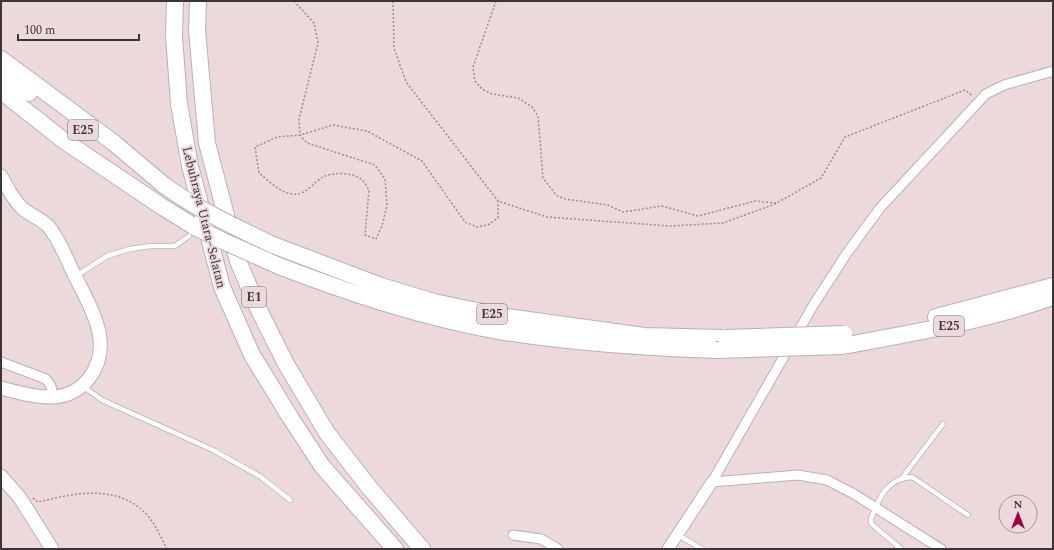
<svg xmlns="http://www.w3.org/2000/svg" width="1054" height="550" font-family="Spectral,serif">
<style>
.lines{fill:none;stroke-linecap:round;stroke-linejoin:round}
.service-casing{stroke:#c1aeb1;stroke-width:6}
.minor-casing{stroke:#c1aeb1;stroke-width:11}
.tertiary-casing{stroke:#c1aeb1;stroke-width:13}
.secondary-casing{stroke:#c1aeb1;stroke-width:15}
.motorway-casing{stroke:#c1aeb1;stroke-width:18}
.path{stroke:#9a8c8e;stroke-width:1.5;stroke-dasharray:2 2;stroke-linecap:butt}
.service{stroke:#fff;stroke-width:4.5}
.minor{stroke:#fff;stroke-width:9}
.tertiary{stroke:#fff;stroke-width:11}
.secondary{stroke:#fff;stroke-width:13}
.motorway{stroke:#fff;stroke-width:16}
.motorway-bridge-casing{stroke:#c1aeb1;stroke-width:18;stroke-linecap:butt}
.motorway-bridge{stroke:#fff;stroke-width:16}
.labels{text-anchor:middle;stroke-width:4;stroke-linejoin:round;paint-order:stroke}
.shield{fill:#ecd9dc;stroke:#716668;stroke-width:1}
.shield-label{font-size:12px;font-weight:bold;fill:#3c3536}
.street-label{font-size:13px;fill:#3c3536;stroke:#ecd9dc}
</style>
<rect width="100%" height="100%" fill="#ecd9dc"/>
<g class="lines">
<defs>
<path id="service" d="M 76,276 L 107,256 L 130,249 L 151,246 L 175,246 L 189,236
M 84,387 L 102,400 L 213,450 L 261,477 L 290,500
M 902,478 L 943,424
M 678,535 L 702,549
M 901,549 L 874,526 L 871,523 L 871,519 C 879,498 887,478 912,477 L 968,515"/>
<path id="minor" d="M 1,362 L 46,379 L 51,386 L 53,397
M 712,482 L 814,304 L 847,253 L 880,208 L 986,94 L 1004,85 L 1053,71
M 712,482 L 798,475 L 827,480 L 854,494 L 941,549
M 513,535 L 541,539 L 558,549"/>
<path id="tertiary" d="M 668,549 L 712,482"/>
<path id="secondary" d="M 1,176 C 7,187 13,200 23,209 C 31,215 41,219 48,226 C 60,240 66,258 74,274 C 89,305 115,343 90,377 C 67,408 33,396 1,388
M 1,476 L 20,498 L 52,549"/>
<path id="motorway" d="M 175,1 L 174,36 L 179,104 L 190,166 L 222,287 L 252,355 L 290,417 L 322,466 L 395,549
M 198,1 L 197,30 L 207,143 L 238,261 L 258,308 L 286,364 L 327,433 L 368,486 L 422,549
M 1,59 L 114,143 L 165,186
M 1,74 L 29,93
M 1,91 L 63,140 L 161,206 L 195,227
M 273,245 L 381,286 L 434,302 L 501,316 L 644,336 L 721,338
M 279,266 C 352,294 427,319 505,332 C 575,343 645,347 716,350
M 936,317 L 1053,286
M 842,346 C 913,333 984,321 1053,297"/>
</defs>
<use href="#service" class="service-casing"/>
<use href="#minor" class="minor-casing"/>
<use href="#tertiary" class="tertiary-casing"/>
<use href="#secondary" class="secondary-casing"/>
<use href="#motorway" class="motorway-casing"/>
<path class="path" d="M 294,1 L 314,23 L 318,43 L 299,119 L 300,135 L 307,143 L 375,165 L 385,179 L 387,205 L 382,226 L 376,239 L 365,235 L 369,190 C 367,187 365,182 362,180 C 353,172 333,172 323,177 C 314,182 308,193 297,194 C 283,196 269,181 259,173 L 255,147 L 277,137 L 300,135 L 333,125 L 367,131 L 422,161 L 465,222 L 477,227 L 488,225 L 498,218 L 498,201
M 393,1 L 394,48 L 406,82 L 498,201 L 547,217 L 670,226 L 723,223 L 775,204 L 821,178 L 845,137 L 965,90 L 973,96
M 496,1 L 473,67 L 475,81 L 482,89 L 492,94 L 518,98 L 532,107 L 538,116 L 543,178 L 556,195 L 565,199 L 608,205 L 623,212 L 662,206 L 698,216 L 755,201 L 776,203
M 33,498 L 38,502 C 72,494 112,484 142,510 C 154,520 160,536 167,549"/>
<use href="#service" class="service"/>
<use href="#minor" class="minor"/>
<use href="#tertiary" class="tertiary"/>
<use href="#secondary" class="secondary"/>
<use href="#motorway" class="motorway"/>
<defs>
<path id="motorway-bridge" d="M 165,186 C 199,210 235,227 273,245
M 195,227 L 223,241 L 279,266
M 726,338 L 844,334
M 716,350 L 842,346"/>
</defs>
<use href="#motorway-bridge" class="motorway-bridge-casing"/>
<use href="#motorway-bridge" class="motorway-bridge"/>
</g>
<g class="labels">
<g class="shield">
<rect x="68" y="120" width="30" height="20" rx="3"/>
<rect x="242" y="287" width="24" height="20" rx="3"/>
<rect x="477" y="304" width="30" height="20" rx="3"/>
<rect x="934" y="316" width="30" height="20" rx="3"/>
</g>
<g class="shield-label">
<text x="83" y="134">E25</text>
<text x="254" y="301">E1</text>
<text x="492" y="318">E25</text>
<text x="949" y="330">E25</text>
</g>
<g class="street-label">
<text transform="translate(205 217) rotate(76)" y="5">Lebuhraya Utara–Selatan</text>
</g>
</g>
<rect width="1054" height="550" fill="none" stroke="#3c3536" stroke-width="4"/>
<g transform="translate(1018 514)"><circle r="19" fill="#ecd9dc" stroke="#a6979a"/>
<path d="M0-3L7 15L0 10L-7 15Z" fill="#9f0142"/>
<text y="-6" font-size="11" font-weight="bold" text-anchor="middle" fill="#3c3536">N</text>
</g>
<path d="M18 34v6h121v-6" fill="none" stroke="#3c3536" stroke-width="2"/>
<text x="24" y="34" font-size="12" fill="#3c3536" stroke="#ecd9dc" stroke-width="3" paint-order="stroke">100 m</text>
</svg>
